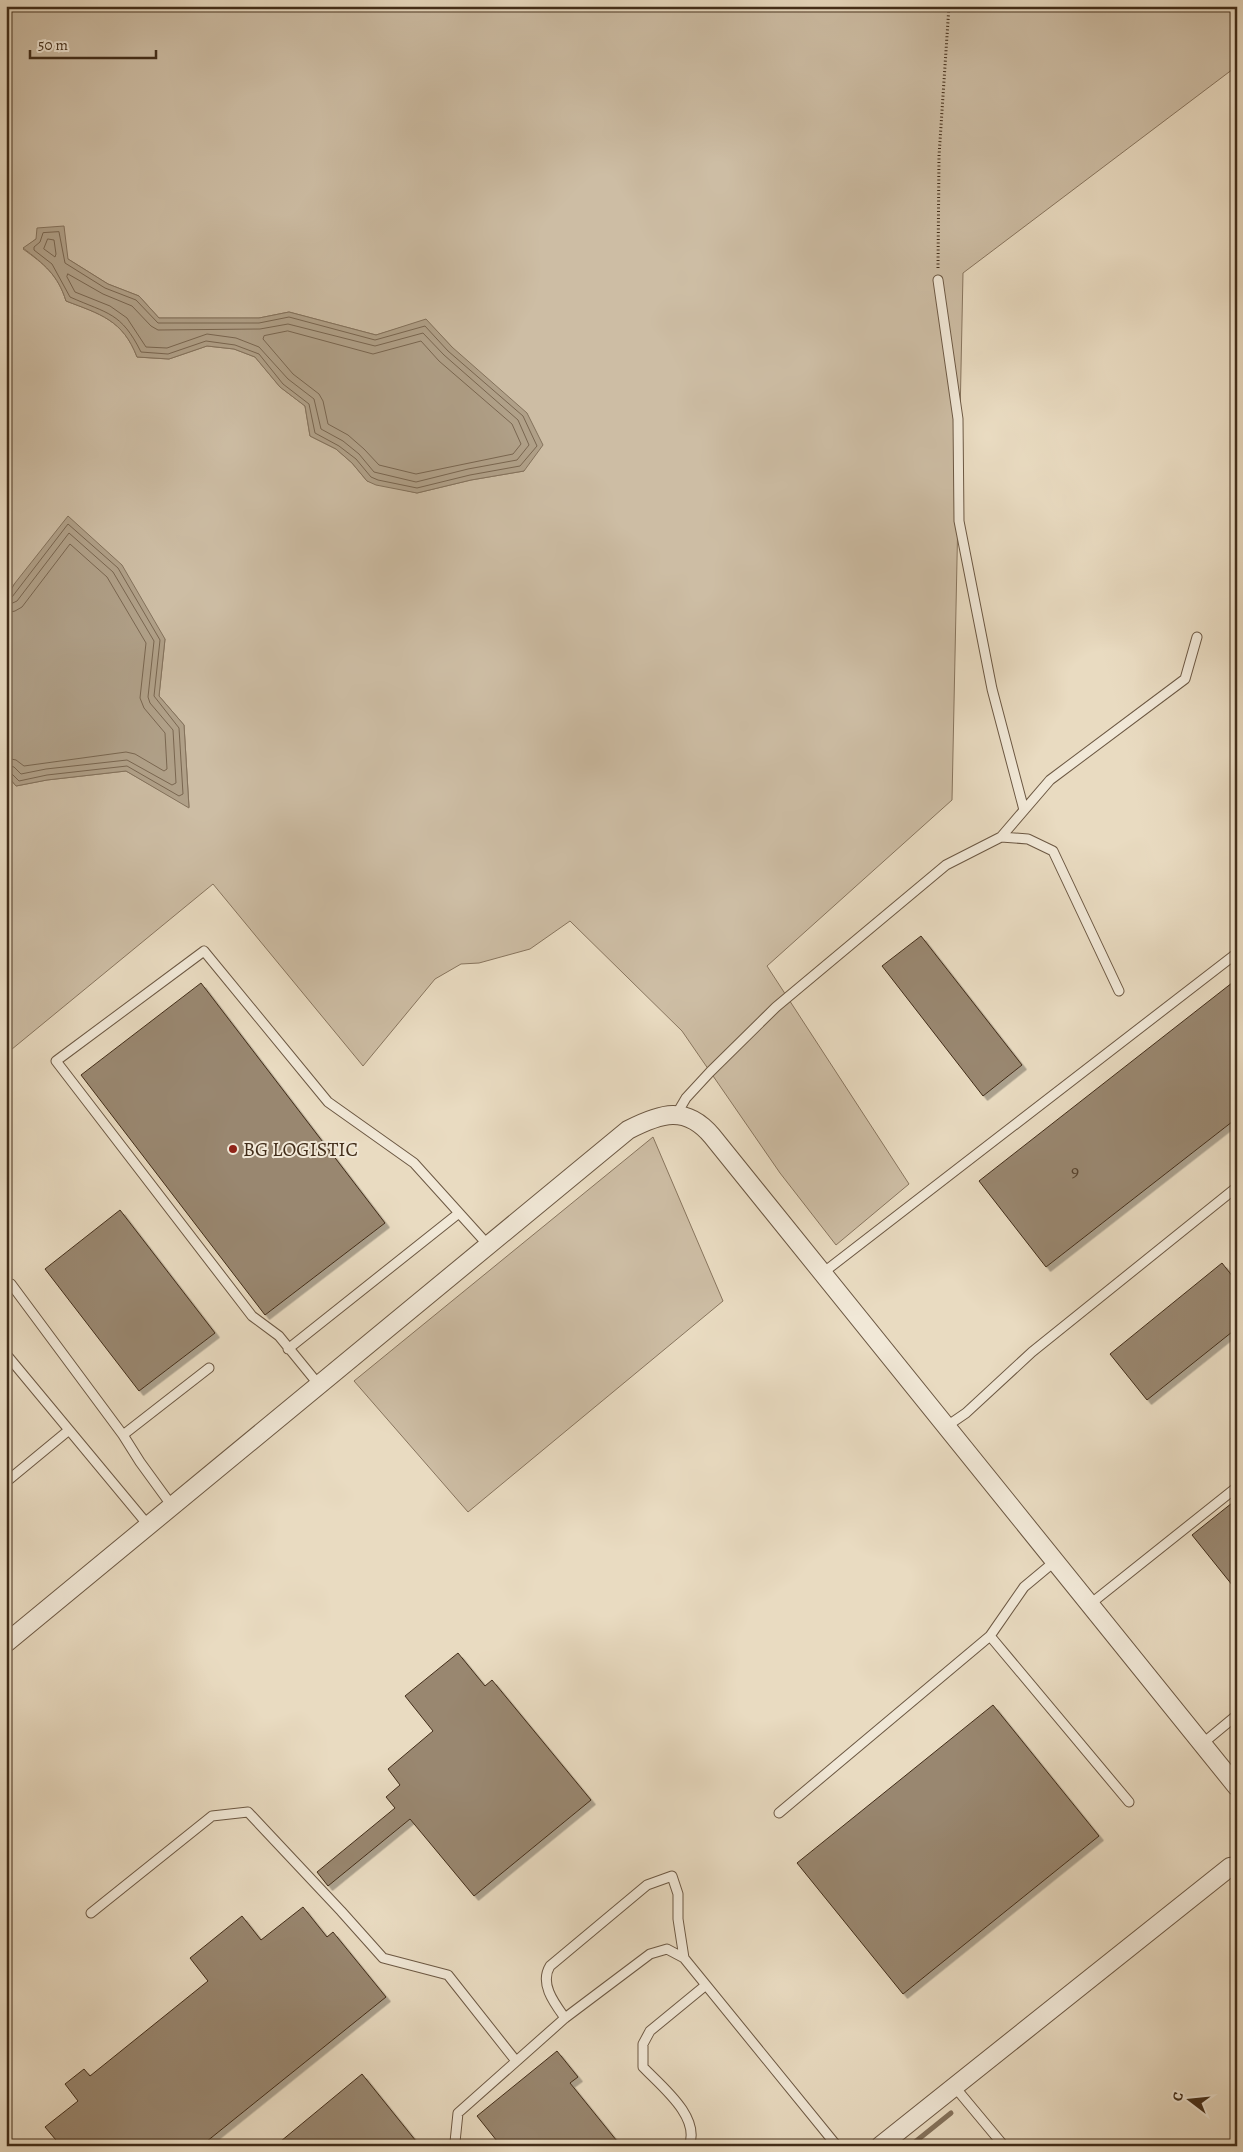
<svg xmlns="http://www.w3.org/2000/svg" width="1243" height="2152" font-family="Alegreya,serif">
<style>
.green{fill:#cdbda4;stroke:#88755e;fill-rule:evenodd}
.water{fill:#b0a088;stroke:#84725c}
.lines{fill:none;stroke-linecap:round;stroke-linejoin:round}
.shore{stroke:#796650;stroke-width:1}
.stream{stroke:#84725c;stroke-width:5}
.building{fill:#998770;stroke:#422d19;filter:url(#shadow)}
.lane-casing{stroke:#6c5843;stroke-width:11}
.street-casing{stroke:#6c5843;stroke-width:20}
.path{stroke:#422d19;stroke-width:3;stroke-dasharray:1 2.5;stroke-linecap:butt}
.lane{stroke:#f1e8d7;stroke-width:9}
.street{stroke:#f1e8d7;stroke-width:18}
.poi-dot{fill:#8f2418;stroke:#f1e8d7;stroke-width:2}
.labels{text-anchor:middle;stroke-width:4;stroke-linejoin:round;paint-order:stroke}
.number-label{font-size:18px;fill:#58442f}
.poi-label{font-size:20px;fill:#422d19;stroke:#f1e8d7;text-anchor:start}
</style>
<defs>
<filter id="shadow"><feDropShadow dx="4.5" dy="4.5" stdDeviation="0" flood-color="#0004"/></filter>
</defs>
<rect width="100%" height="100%" fill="#e9dbc1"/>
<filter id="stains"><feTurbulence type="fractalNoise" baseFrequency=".004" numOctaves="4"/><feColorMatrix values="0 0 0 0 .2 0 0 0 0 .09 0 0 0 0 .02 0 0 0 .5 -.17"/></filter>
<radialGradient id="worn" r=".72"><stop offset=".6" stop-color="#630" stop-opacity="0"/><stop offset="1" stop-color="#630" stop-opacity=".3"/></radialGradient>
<path class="green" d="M 6,6 L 1237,6 L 1237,66 L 963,273 L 952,800 L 767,966 L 909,1184 L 836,1245 L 780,1173 L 682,1031 L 570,921 L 530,949 L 479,963 L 461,964 L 435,979 L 363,1066 L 213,884 L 6,1054 L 6,774 L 16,786 L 47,780 L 126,771 L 189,807 L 184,725 L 159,696 L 165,639 L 15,583 L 6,598 ZM 36,239 L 108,284 L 139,296 L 159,318 L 259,318 L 289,312 L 376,335 L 426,320 L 452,347 L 524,471 L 471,480 L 417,493 L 367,481 L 352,463 L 336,449 L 310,436 L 305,406 L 280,387 L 255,357 L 234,349 L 207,346 L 169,359 L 137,357 C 123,320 100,314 66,301 C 58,275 44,264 23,249 Z
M 653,1137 L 723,1301 L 468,1512 L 354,1381 Z"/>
<path class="water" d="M 64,226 L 68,259 L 108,284 L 139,296 L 159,318 L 259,318 L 289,312 L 376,335 L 426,319 L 452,347 L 527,413 L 543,445 L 524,471 L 471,480 L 417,493 L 376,485 L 367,481 L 352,463 L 336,449 L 310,436 L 305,406 L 280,387 L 255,357 L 234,349 L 207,346 L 169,359 L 137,357 C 123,320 100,314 66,301 C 58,275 44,264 23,248 L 36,239 L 37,228 Z
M 68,516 L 122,565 L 165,639 L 159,696 L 184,725 L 189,808 L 126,771 L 47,780 L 16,786 L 6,774 L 6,598 L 15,583 Z"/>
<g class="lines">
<path class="shore" d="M 59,232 L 65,263 L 105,288 L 136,300 L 158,323 L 259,323 L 289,317 L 375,340 L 425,326 L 448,351 L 523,416 L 537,446 L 520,466 L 470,475 L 417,488 L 378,480 L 371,477 L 356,459 L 339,446 L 315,433 L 309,404 L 283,384 L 259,354 L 235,345 L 206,341 L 168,354 L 141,352 C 121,312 108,314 70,297 L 52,264 L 34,250 L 34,247 L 40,242 L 43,233 Z
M 48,239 L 54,240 L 56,254 L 55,257 L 44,249 Z
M 68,274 L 103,294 L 132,306 L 151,326 L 158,330 L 260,329 L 288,324 L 375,346 L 423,333 L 444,355 L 518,420 L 529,445 L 517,460 L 468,469 L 416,482 L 374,472 L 359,454 L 343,441 L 321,429 L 314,399 L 288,379 L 259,347 L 236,338 L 207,334 L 167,348 L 146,347 L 127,318 L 110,306 L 75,292 L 67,277 Z
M 288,331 L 373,354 L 421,341 L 439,361 L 512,424 L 521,444 L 513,454 L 416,474 L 379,465 L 364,449 L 348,435 L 328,424 L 323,401 L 319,394 L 293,374 L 263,339 L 264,336 Z
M 6,599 L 12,597 L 68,524 L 118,568 L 160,640 L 154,696 L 179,728 L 183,794 L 179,796 L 127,766 L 47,775 L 19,781 L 11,773 L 6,772
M 6,606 L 17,601 L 69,533 L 113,572 L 154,641 L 148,697 L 150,703 L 173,730 L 176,783 L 172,785 L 127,760 L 46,769 L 21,774 L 14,767 L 6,765
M 6,613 L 15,611 L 22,607 L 70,544 L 107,577 L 146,643 L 140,698 L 144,708 L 165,733 L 167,769 L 164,771 L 135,754 L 126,752 L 24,766 L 16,760 L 6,758"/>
<path class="stream" d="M 910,2146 L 951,2113"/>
</g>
<path class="building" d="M 921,936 L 1022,1065 L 983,1096 L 882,966 Z
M 1237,979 L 1237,1118 L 1046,1267 L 979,1181 Z
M 201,983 L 385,1223 L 265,1315 L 81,1075 Z
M 120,1210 L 215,1333 L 139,1391 L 45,1269 Z
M 1222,1263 L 1237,1282 L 1237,1328 L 1147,1400 L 1110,1354 Z
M 1237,1499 L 1237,1591 L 1192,1535 Z
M 458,1653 L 485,1686 L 492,1680 L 591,1800 L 474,1896 L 410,1819 L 328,1886 L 317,1872 L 395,1808 L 386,1797 L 400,1785 L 388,1769 L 433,1731 L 405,1696 Z
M 993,1705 L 1099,1836 L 903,1994 L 797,1863 Z
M 303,1907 L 327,1937 L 333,1932 L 386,1997 L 201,2146 L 61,2146 L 45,2127 L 78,2101 L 65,2084 L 84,2069 L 90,2076 L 208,1981 L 190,1958 L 242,1916 L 261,1940 Z
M 557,2051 L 578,2077 L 570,2083 L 621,2146 L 501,2146 L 477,2116 Z
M 362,2074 L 420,2146 L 275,2146 Z"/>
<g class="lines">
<defs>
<path id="lane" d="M 938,280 L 958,419 L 959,521 L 992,689 L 1024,810
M 1001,837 L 1050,780 L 1185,679 L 1197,637
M 676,1115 L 686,1098 L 710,1072 L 776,1007 L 946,865 L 1001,837 L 1028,839 L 1053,851 L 1119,991
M 824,1272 L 1237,953
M 11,1284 L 123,1435 L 140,1462 L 172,1506
M 288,1349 L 459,1213
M 6,1354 L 148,1525
M 319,1385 L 279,1336 L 252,1316 L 56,1061 L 204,951 L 328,1102 L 414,1163 L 488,1245
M 947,1426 L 966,1413 L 1032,1352 L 1237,1187
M 123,1435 L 209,1368
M 6,1482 L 69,1430
M 1089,1605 L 1237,1487
M 990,1636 L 1129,1802
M 1202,1744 L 1237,1715
M 779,1813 L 990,1636 L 1024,1587 L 1054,1562
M 91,1913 L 212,1816 L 248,1812 L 341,1911 L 383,1958 L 448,1975 L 516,2061
M 565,2018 C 555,2004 539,1984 550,1966 L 647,1885 L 672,1876 L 678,1894 L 678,1919 L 684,1958
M 954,2086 L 1004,2146
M 451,2146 L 455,2142 L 458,2113 L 565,2018 L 650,1954 L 667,1949 L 684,1958 L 837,2146
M 689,2146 C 701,2117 661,2086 643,2067 L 643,2044 L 650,2031 L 706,1985"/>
<path id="street" d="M 6,1643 L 628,1130 C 661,1113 686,1105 712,1136 L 1237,1787
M 880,2146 L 1230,1867 L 1237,1866"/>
</defs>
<use href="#lane" class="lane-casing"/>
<use href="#street" class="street-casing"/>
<path class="path" d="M 938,268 L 939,156 L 949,6"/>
<use href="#lane" class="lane"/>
<use href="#street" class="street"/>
</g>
<circle class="poi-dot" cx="233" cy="1149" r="5"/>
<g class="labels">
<g class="number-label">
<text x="1075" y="1177">9</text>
</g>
<g class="poi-label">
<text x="243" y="1156">BG LOGISTIC</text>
</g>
</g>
<rect width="1243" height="2152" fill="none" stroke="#e9dbc1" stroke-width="25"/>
<rect x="8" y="8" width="1228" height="2137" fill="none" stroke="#422d19" stroke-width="2.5"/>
<rect x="12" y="12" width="1218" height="2127" fill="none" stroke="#422d19"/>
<g transform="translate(1190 2100) rotate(286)" stroke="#f1e8d7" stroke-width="4" paint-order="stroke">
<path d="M0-4L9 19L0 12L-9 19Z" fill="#422d19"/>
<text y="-8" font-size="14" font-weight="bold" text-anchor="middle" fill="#422d19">С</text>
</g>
<path d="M30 50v8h126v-8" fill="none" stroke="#422d19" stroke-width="2.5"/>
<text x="38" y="50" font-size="15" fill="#422d19" stroke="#f1e8d7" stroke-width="4" paint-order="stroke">50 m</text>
<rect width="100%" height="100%" filter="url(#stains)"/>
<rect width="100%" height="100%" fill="url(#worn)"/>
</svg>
